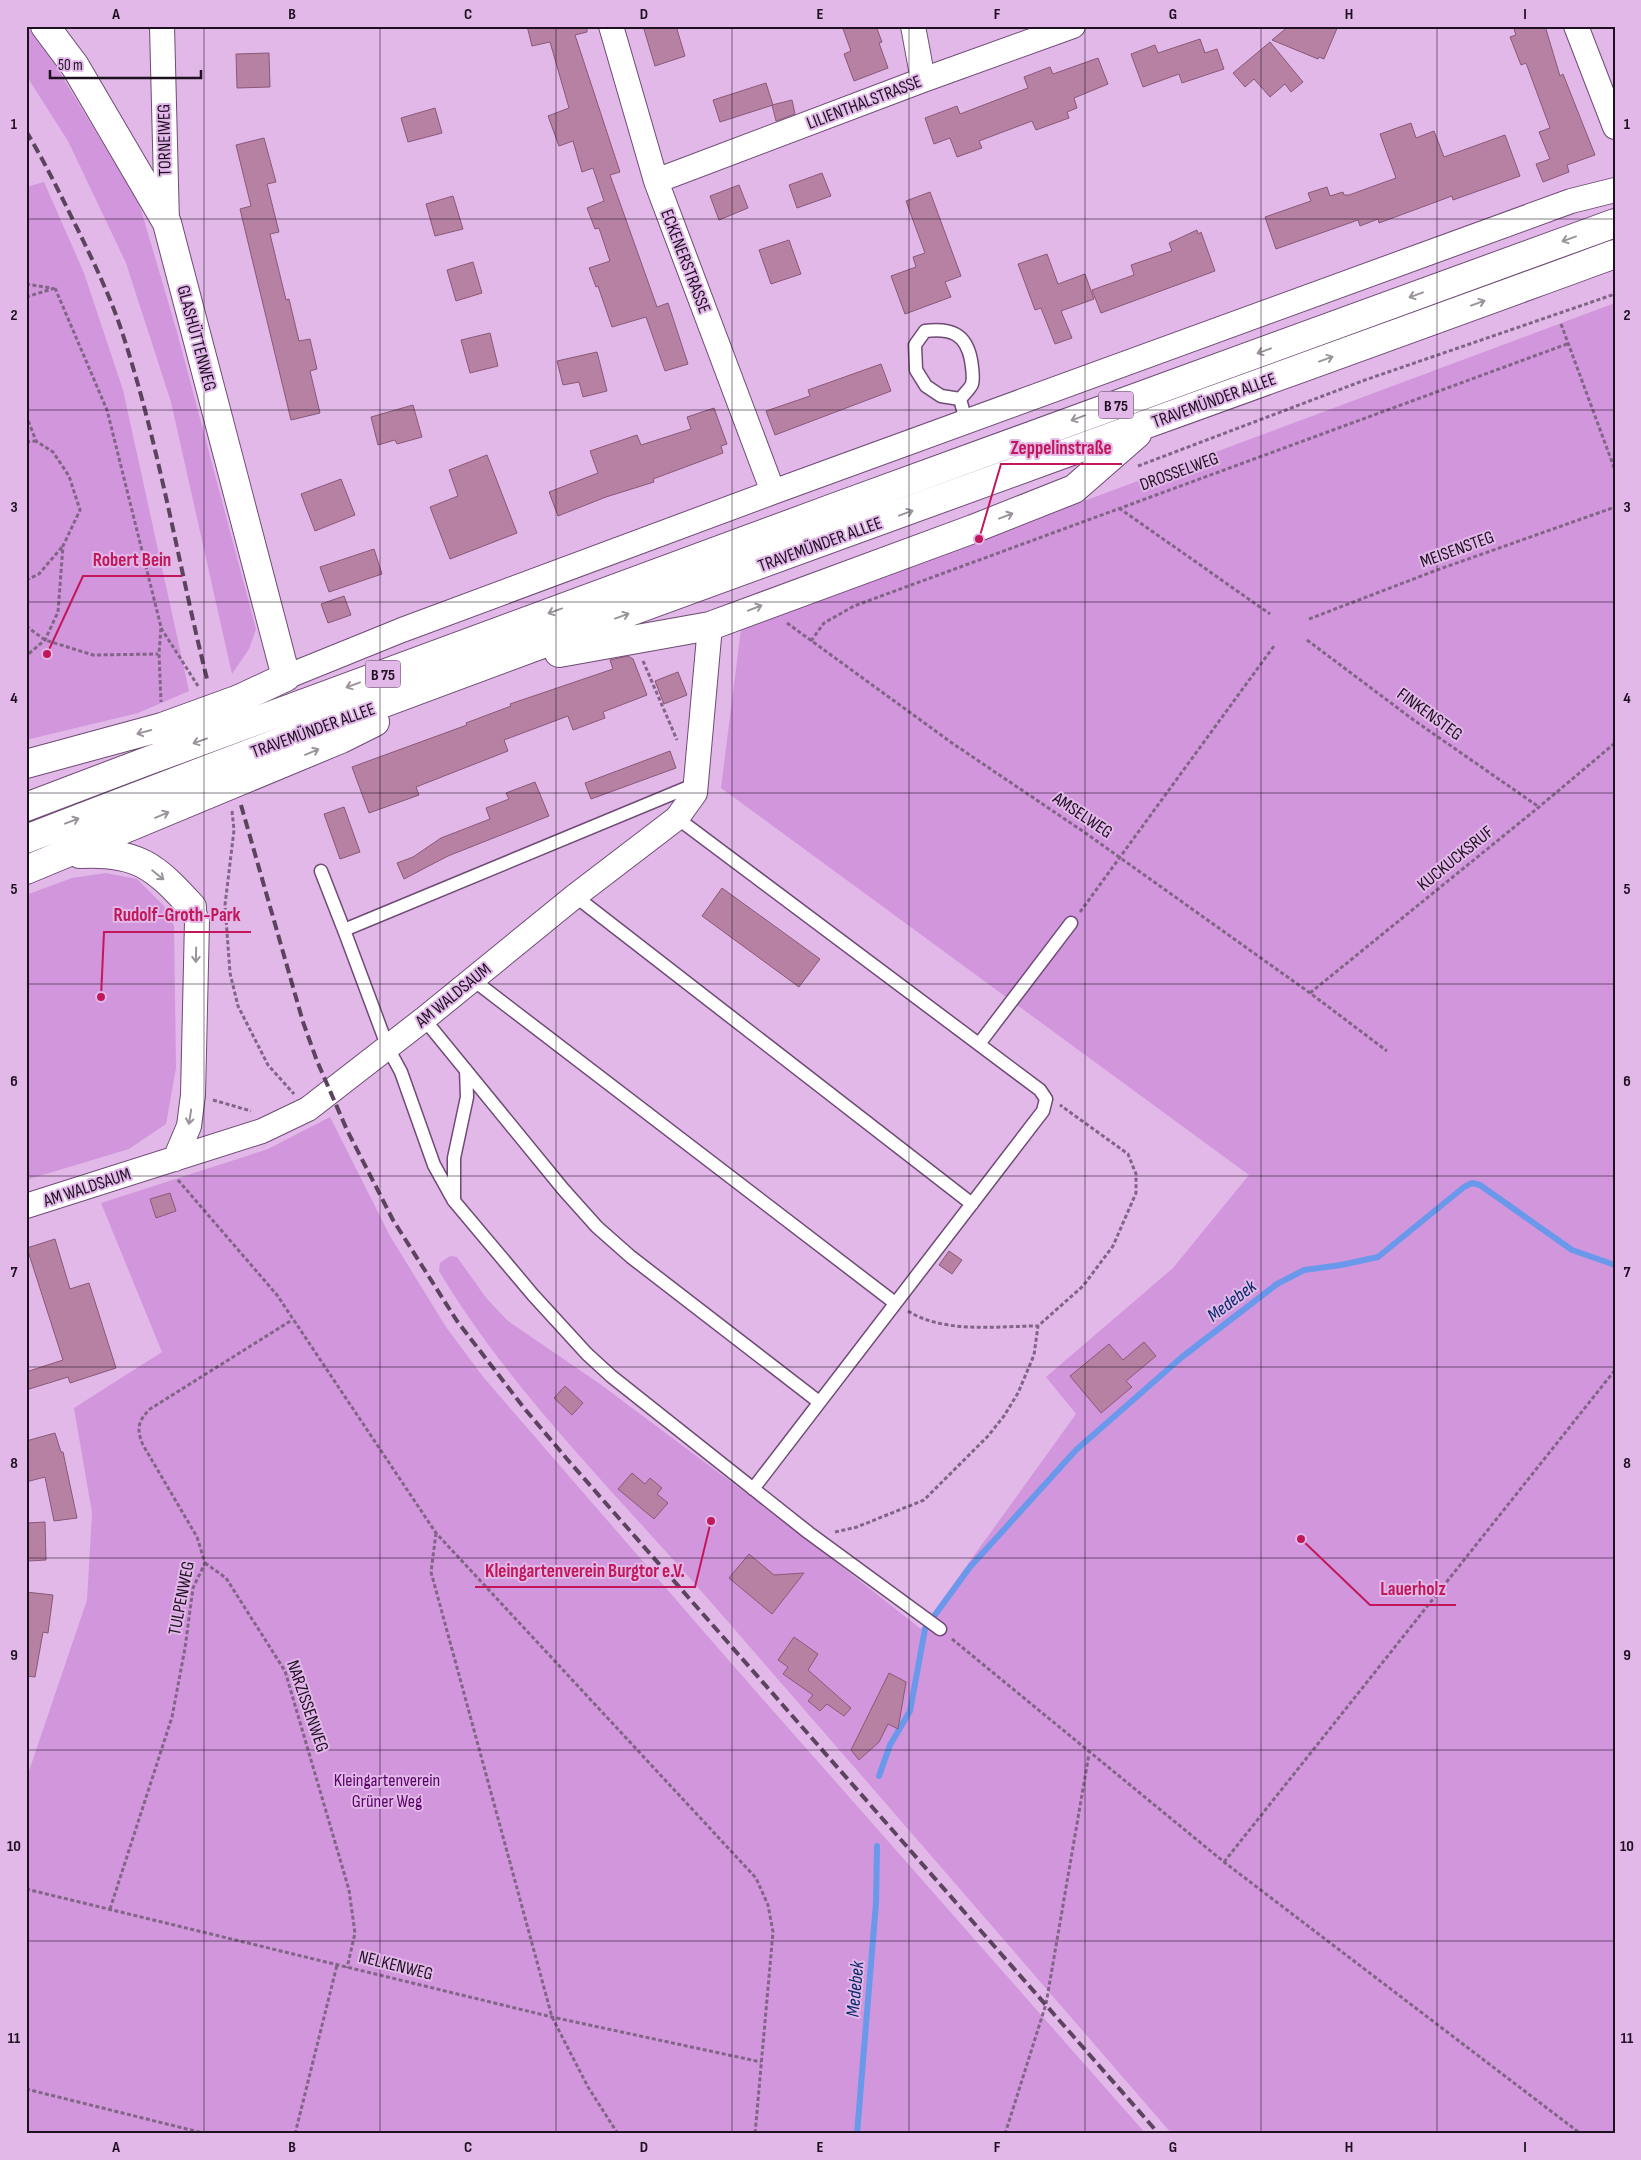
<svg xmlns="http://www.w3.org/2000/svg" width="1641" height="2160" font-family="'Sofia Sans Condensed',sans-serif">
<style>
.green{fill:#d296dc}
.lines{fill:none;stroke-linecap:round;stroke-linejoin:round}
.stream{stroke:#6a99ec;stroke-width:6}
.building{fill:#b681a2;stroke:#8a5878}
.lane-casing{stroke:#6f4b75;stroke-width:15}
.street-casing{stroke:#6f4b75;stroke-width:26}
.secondary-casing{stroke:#6f4b75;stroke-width:30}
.highway-casing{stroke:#6f4b75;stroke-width:30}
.path{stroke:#816586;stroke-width:3;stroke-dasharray:4 2.5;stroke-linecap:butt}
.lane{stroke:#fff;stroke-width:12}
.street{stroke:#fff;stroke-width:24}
.secondary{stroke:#fff;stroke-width:28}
.highway{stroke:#fff;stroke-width:28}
.rail{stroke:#5c445f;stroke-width:4;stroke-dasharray:10 5;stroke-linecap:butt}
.oneway{stroke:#9a939b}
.grid{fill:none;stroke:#1f1021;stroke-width:1;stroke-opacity:0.55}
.labels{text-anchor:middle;stroke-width:4;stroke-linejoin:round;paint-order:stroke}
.shield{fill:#e1b8e8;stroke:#59425d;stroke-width:1}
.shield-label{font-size:16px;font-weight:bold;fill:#1f1021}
.street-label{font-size:18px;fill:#1f1021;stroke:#e1b8e8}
.park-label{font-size:18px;fill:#590266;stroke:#e1b8e8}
.water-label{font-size:19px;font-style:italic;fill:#072a6a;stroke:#e1b8e8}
.leader{fill:none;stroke:#c2185b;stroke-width:2}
.callout-dot{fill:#c2185b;stroke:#e1b8e8;stroke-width:2}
.callout-label{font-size:19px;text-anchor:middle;font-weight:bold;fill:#c2185b;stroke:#e1b8e8;stroke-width:4;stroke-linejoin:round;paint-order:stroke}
.neatline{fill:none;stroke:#1f1021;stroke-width:2}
.grid-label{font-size:16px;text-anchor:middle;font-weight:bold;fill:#1f1021}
</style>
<rect width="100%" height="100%" fill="#e1b8e8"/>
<path class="green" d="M 26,26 L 45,48 L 139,203 L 177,332 L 256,629 L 249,649 L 232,674 L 171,402 L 126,263 L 68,141 L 26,75 Z
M 44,182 L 84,273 L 123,390 L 189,691 L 138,713 L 26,740 L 26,187 Z
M 1615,303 L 1615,2134 L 1172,2134 C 1018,1956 864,1778 709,1600 C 616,1493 513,1394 439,1271 L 440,1263 L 450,1256 L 457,1257 L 487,1299 L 508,1321 L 600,1384 L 790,1526 L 921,1629 L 1076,1414 L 1046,1377 L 1173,1268 L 1249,1175 L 721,788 L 741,629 Z
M 106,873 L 137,879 L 165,907 L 174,926 L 176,1068 L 166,1124 L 129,1149 L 26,1180 L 26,895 L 72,878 Z
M 330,1117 L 390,1236 L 446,1327 L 484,1378 L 724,1655 L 1146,2134 L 26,2134 L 26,1780 L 87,1600 L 92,1513 L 74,1408 L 162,1352 L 101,1203 L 268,1149 Z"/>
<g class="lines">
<path class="stream" d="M 932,1619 L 970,1567 L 1076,1450 L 1182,1357 L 1277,1284 L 1304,1270 L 1341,1265 L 1378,1257 L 1464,1187 L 1472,1183 L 1480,1185 L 1572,1250 L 1615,1265
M 879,1776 L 890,1745 L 910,1711 L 925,1629
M 857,2134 L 876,1903 L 877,1846"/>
</g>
<path class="building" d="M 527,26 L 587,26 L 587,32 L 575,35 L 620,172 L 610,175 L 657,307 L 668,303 L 688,364 L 665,371 L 646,317 L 612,327 L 598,286 L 596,287 L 589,268 L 610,261 L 599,228 L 595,229 L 587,208 L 604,201 L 593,168 L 582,172 L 573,141 L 559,146 L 548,116 L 569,108 L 550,42 L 532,46 Z
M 643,26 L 676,26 L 685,56 L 655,66 Z
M 842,26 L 876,26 L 882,42 L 879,43 L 888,68 L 854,81 L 844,54 L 851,51 Z
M 1289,26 L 1338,26 L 1324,59 L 1319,57 L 1318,59 L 1272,40 Z
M 1513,26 L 1545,26 L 1560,76 L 1563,74 L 1595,155 L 1567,165 L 1569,172 L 1543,182 L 1536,164 L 1550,159 L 1539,132 L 1550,128 L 1526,63 L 1521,65 L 1510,37 L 1516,35 Z
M 1200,39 L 1205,53 L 1217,49 L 1224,69 L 1182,83 L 1179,74 L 1143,87 L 1131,54 L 1155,45 L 1158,53 Z
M 1270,42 L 1303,82 L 1291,92 L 1285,84 L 1270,97 L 1254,79 L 1245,87 L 1233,73 Z
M 269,53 L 270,87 L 237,88 L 236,54 Z
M 1098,58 L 1108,84 L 1074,98 L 1077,108 L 1067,112 L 1069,118 L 1036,130 L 1032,121 L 979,141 L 982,148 L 957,157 L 950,138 L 934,144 L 925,118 L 957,106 L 960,114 L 1028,88 L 1024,77 L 1050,67 L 1053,74 Z
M 766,83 L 773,105 L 720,122 L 713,100 Z
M 792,100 L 795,114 L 776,121 L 772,105 Z
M 435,108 L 442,133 L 408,142 L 401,118 Z
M 1411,123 L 1416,138 L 1434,131 L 1444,157 L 1505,135 L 1520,176 L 1453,200 L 1452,196 L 1379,223 L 1378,219 L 1360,226 L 1358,220 L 1276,249 L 1265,217 L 1311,201 L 1308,193 L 1327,187 L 1330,196 L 1343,192 L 1344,195 L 1349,195 L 1396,178 L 1380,134 Z
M 264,138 L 276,182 L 267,184 L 279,232 L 270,234 L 286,300 L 289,299 L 299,341 L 310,339 L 317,369 L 310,371 L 320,413 L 291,420 L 240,209 L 251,206 L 236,145 Z
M 822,173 L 831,196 L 797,208 L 789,185 Z
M 739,185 L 748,208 L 719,220 L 710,196 Z
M 930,192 L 961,276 L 945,282 L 951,297 L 905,314 L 891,276 L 916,267 L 913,257 L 925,253 L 906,201 Z
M 453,196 L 463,229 L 435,236 L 426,204 Z
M 1197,230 L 1198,234 L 1201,232 L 1215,271 L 1101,313 L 1092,290 L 1134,275 L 1131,265 L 1172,251 L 1169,243 Z
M 789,240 L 801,274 L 771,284 L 759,250 Z
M 1047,254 L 1058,284 L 1085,274 L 1094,299 L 1061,311 L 1072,338 L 1055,344 L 1041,308 L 1035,310 L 1018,264 Z
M 473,262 L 482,293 L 456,301 L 447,270 Z
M 490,333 L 498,366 L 470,373 L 461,340 Z
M 597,352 L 607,391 L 583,397 L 579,382 L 563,385 L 557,361 Z
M 881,364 L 891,391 L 775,435 L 766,411 L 810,396 L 808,390 Z
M 413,405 L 422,437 L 397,444 L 395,440 L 378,445 L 371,417 Z
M 714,408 L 727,444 L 721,446 L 723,453 L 653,479 L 654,482 L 606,497 L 558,516 L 549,492 L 598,473 L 590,451 L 637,435 L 641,445 L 691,429 L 687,417 Z
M 487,455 L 517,533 L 450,559 L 430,507 L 458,496 L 449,470 Z
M 341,479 L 355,515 L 315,531 L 301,494 Z
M 374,549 L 382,574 L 329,592 L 320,567 Z
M 344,596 L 351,615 L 328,623 L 321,604 Z
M 628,656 L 633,659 L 647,695 L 603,712 L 605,718 L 573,730 L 568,716 L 504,740 L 508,751 L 416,787 L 419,795 L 369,813 L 352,767 L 467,725 L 466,723 L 511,706 L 510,704 L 613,669 L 610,660 Z
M 678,672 L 687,695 L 664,704 L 655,681 Z
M 670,751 L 676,768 L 591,799 L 585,783 Z
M 535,782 L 549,816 L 448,856 L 404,879 L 397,863 L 413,857 L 441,838 L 490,819 L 486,808 L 509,799 L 506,793 Z
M 344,807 L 360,852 L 340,859 L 324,814 Z
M 722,888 L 820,959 L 799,987 L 702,916 Z
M 170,1193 L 176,1211 L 156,1218 L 150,1199 Z
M 55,1239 L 70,1289 L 89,1283 L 116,1368 L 70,1383 L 68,1377 L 26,1390 L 26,1372 L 63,1360 L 27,1248 Z
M 949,1251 L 962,1260 L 952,1274 L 939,1265 Z
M 1144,1342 L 1156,1356 L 1126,1381 L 1132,1387 L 1101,1413 L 1070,1376 L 1109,1344 L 1123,1360 Z
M 565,1386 L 583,1403 L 572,1415 L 554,1398 Z
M 55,1433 L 61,1452 L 63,1452 L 77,1518 L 54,1521 L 45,1477 L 26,1482 L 26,1441 Z
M 632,1473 L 645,1484 L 650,1478 L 662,1488 L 657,1494 L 668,1503 L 654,1519 L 618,1489 Z
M 45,1522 L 46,1560 L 28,1561 L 26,1523 Z
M 749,1554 L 774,1575 L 804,1573 L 772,1614 L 729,1578 Z
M 26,1592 L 53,1595 L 48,1633 L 43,1632 L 35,1677 L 26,1676 Z
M 794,1637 L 818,1654 L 808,1670 L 851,1708 L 844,1716 L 827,1704 L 820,1711 L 808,1701 L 813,1695 L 783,1674 L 788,1667 L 778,1660 Z
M 889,1673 L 906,1682 L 898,1729 L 888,1724 L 879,1742 L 859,1760 L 851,1750 Z"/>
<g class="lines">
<defs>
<path id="lane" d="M 960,399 C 963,395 970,389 972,384 C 974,377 972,367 971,360 C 966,333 950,328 925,331 L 915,345 L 916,370 L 926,386 L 941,396 L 960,399 L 966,421
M 696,784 L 344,930 L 388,1048 L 401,1072 L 434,1165 L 454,1201 L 533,1295 L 587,1354 L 611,1376 L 809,1533 L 940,1629
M 677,818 L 1040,1090 L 1046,1099 L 1043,1111 L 753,1489
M 321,871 L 344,930
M 575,896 L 972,1204
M 472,979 L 895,1303
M 424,1019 L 563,1189 L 597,1227 L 631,1257 L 819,1402
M 979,1044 L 1071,923
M 454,1199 L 454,1158 L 467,1097 L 466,1070"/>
<path id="street" d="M 162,26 L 167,223
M 611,26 L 656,181 L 773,492
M 913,26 L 923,80
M 1576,26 L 1615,127
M 656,181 L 923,80 L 1073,26
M 286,677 L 402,630 L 773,492 L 1571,201 L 1615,190
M 175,1159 L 189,1126 L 193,1095 L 197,921 L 192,907
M 26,1206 L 262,1131 L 308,1109 L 424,1019 L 575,896 L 677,818 L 695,793 L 710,626"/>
<path id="secondary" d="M 45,26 L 75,66 L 167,223 L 286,677 L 239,699"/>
<path id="highway" d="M 559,653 L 710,626 L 973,529 L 1074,489 L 1137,434
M 26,764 L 162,727 L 239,699
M 26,807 L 150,760 L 833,508 L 1615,223
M 26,839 C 552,635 1085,448 1615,254
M 80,854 C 137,851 155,866 192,907
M 26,870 L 341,739 L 375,722"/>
</defs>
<use href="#lane" class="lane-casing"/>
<use href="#street" class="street-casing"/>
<use href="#secondary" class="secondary-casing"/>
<use href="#highway" class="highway-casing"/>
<path class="path" d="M 26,284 L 51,288
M 55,288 L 107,410 L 161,627 L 159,654 L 161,702
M 26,297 L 55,288
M 1561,324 L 1615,470
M 26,415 L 36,441 L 53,452 L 69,476 L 80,510 L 63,546 L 58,612 L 45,640 L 26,656
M 26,442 L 36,441
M 1138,466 L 1365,380 L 1615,294
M 1119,508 L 1270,614
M 26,580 L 39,574 L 62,547
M 1309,619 L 1437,570 L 1615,507
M 787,623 L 952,743 L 1084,832 L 1310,993 L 1387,1051
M 26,626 L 45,640 L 93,655 L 158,654
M 161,628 L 198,686
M 1307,640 L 1415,721 L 1539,807
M 811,641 L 824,623 L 854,606 L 1567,344
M 643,661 L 677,740
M 232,811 L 234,830 L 225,905 L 230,973 L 238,1006 L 268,1065 L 294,1094
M 1080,912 L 1274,646
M 1310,993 L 1539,807 L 1615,743
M 213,1100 L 251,1111
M 178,1180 L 277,1295 L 436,1533 L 756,1878 L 768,1905 L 773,1932 L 755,2134
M 908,1311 C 945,1334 997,1326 1038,1326
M 835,1532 L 857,1527 L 924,1500 L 988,1436 L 1004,1416 L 1018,1393 L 1034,1355 L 1038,1326 L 1083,1286 L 1113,1246 L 1136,1193 L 1136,1174 L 1128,1154 L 1060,1105
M 436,1533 L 431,1572 L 552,2017 L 588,2087 L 618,2134
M 205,1563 L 226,1578 L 285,1671 L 349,1890 L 355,1933 L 347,1968
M 952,1639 L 1224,1862 L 1581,2134
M 1224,1862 L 1615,1370
M 26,1889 L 552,2017 L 761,2062
M 110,1909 L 172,1717 L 185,1648 L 193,1588 L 205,1563 L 197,1537 L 143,1445 C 136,1429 138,1421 150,1409 L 292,1320
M 26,2089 L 207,2134
M 295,2134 L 337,1965
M 1005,2134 L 1046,2004 L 1089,1754"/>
<use href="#lane" class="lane"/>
<use href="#street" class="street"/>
<use href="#secondary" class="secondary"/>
<use href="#highway" class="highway"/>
<path class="rail" d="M 26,131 C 46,164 62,198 79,232 C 94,263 109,294 120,326 C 159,442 178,564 208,683
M 241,805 L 303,1022 L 317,1061 L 347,1130 L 393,1220 L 457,1321 L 524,1408 L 567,1459 L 1159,2134"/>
</g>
<defs><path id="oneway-shaft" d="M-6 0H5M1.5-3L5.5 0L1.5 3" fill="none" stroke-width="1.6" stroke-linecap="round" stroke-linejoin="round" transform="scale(1.25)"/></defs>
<g class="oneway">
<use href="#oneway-shaft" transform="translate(1569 239) rotate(160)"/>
<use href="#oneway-shaft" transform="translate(1416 295) rotate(160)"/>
<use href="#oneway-shaft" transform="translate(1478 303) rotate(-20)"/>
<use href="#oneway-shaft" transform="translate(1264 351) rotate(160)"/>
<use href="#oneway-shaft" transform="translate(1326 359) rotate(-20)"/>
<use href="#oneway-shaft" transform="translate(1078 418) rotate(160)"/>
<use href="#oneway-shaft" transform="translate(906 513) rotate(-20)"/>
<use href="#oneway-shaft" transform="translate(1006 516) rotate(-21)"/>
<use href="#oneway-shaft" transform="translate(755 608) rotate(-21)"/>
<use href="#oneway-shaft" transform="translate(555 611) rotate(160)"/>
<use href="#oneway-shaft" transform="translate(622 616) rotate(-20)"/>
<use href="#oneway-shaft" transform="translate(353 685) rotate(160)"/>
<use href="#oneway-shaft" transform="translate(144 732) rotate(165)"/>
<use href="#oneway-shaft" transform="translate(200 741) rotate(160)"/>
<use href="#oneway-shaft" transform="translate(312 752) rotate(-23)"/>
<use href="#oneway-shaft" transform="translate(162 815) rotate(-23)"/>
<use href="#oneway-shaft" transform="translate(72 821) rotate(-21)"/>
<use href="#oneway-shaft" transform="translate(158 875) rotate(39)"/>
<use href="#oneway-shaft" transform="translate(196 955) rotate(91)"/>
<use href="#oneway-shaft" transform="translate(190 1117) rotate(99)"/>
</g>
<path class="grid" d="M 204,26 L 204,2134M 380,26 L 380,2134M 556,26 L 556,2134M 732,26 L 732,2134M 909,26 L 909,2134M 1085,26 L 1085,2134M 1261,26 L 1261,2134M 1437,26 L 1437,2134M 26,219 L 1615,219M 26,410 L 1615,410M 26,602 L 1615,602M 26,793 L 1615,793M 26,984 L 1615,984M 26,1176 L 1615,1176M 26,1367 L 1615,1367M 26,1558 L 1615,1558M 26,1750 L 1615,1750M 26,1941 L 1615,1941"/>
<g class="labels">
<g class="shield">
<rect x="1098.5" y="391.5" width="35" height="27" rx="4"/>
<rect x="365.5" y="660.5" width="35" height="27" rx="4"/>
</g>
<g class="shield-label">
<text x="1116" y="411">B 75</text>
<text x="383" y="680">B 75</text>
</g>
<g class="street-label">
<text transform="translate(864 102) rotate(-21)" y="6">LILIENTHALSTRASSE</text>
<text transform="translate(164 140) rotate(-91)" y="6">TORNEIWEG</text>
<text transform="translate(686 261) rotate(69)" y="6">ECKENERSTRASSE</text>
<text transform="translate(197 338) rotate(75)" y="6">GLASHÜTTENWEG</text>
<text transform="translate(1214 400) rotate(-20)" y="6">TRAVEMÜNDER ALLEE</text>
<text transform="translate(1179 471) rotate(-20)" y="6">DROSSELWEG</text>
<text transform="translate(820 544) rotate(-20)" y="6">TRAVEMÜNDER ALLEE</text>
<text transform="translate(1457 549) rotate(-20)" y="6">MEISENSTEG</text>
<text transform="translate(1430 714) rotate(36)" y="6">FINKENSTEG</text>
<text transform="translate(313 730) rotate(-20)" y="6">TRAVEMÜNDER ALLEE</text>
<text transform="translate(1083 815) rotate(34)" y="6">AMSELWEG</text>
<text transform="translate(1455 858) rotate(-39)" y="6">KUCKUCKSRUF</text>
<text transform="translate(453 995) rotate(-39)" y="6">AM WALDSAUM</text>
<text transform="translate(87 1187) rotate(-18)" y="6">AM WALDSAUM</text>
<text transform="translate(181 1598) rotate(-79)" y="6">TULPENWEG</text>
<text transform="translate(308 1706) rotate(71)" y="6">NARZISSENWEG</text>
<text transform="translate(396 1965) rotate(14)" y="6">NELKENWEG</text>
</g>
<g class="park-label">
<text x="387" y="1786">Kleingartenverein<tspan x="387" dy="21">Grüner Weg</tspan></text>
</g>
<g class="water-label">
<text transform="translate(1231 1300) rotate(-37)" y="7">Medebek</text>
<text transform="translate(854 1989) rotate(-85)" y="7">Medebek</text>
</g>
</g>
<path class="leader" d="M979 539L1001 464H1122M47 654L83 576H182M101 997L104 932H251M711 1521L695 1587H475M1301 1539L1370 1605H1456"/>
<g class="callout-dot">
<circle cx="979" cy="539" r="5"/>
<circle cx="47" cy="654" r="5"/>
<circle cx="101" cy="997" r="5"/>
<circle cx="711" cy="1521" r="5"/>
<circle cx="1301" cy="1539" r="5"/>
</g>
<g class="callout-label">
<text x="1061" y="454">Zeppelinstraße</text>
<text x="132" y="566">Robert Bein</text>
<text x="177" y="921">Rudolf-Groth-Park</text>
<text x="585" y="1577">Kleingartenverein Burgtor e.V.</text>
<text x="1413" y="1595">Lauerholz</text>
</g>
<rect width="1641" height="2160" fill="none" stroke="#e1b8e8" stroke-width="55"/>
<path d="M50 70v8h151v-8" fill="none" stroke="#1f1021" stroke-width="2.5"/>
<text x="58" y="70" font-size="15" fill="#1f1021" stroke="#e1b8e8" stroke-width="4" paint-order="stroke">50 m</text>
<rect x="28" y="28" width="1586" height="2104" class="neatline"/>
<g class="grid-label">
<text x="116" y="19">A</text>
<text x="292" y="19">B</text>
<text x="468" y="19">C</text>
<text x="644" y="19">D</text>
<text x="820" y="19">E</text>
<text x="997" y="19">F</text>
<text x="1173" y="19">G</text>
<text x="1349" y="19">H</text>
<text x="1525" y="19">I</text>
<text x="14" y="129">1</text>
<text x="1627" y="129">1</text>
<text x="14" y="320">2</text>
<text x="1627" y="320">2</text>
<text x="14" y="512">3</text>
<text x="1627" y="512">3</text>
<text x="14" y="703">4</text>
<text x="1627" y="703">4</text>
<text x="14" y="894">5</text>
<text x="1627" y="894">5</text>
<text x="14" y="1086">6</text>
<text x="1627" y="1086">6</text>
<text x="14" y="1277">7</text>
<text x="1627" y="1277">7</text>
<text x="14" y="1468">8</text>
<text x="1627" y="1468">8</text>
<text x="14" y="1660">9</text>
<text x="1627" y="1660">9</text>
<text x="14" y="1851">10</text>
<text x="1627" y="1851">10</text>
<text x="14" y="2043">11</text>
<text x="1627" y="2043">11</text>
<text x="116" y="2152">A</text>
<text x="292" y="2152">B</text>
<text x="468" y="2152">C</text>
<text x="644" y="2152">D</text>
<text x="820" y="2152">E</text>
<text x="997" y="2152">F</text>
<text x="1173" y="2152">G</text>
<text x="1349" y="2152">H</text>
<text x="1525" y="2152">I</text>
</g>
</svg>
